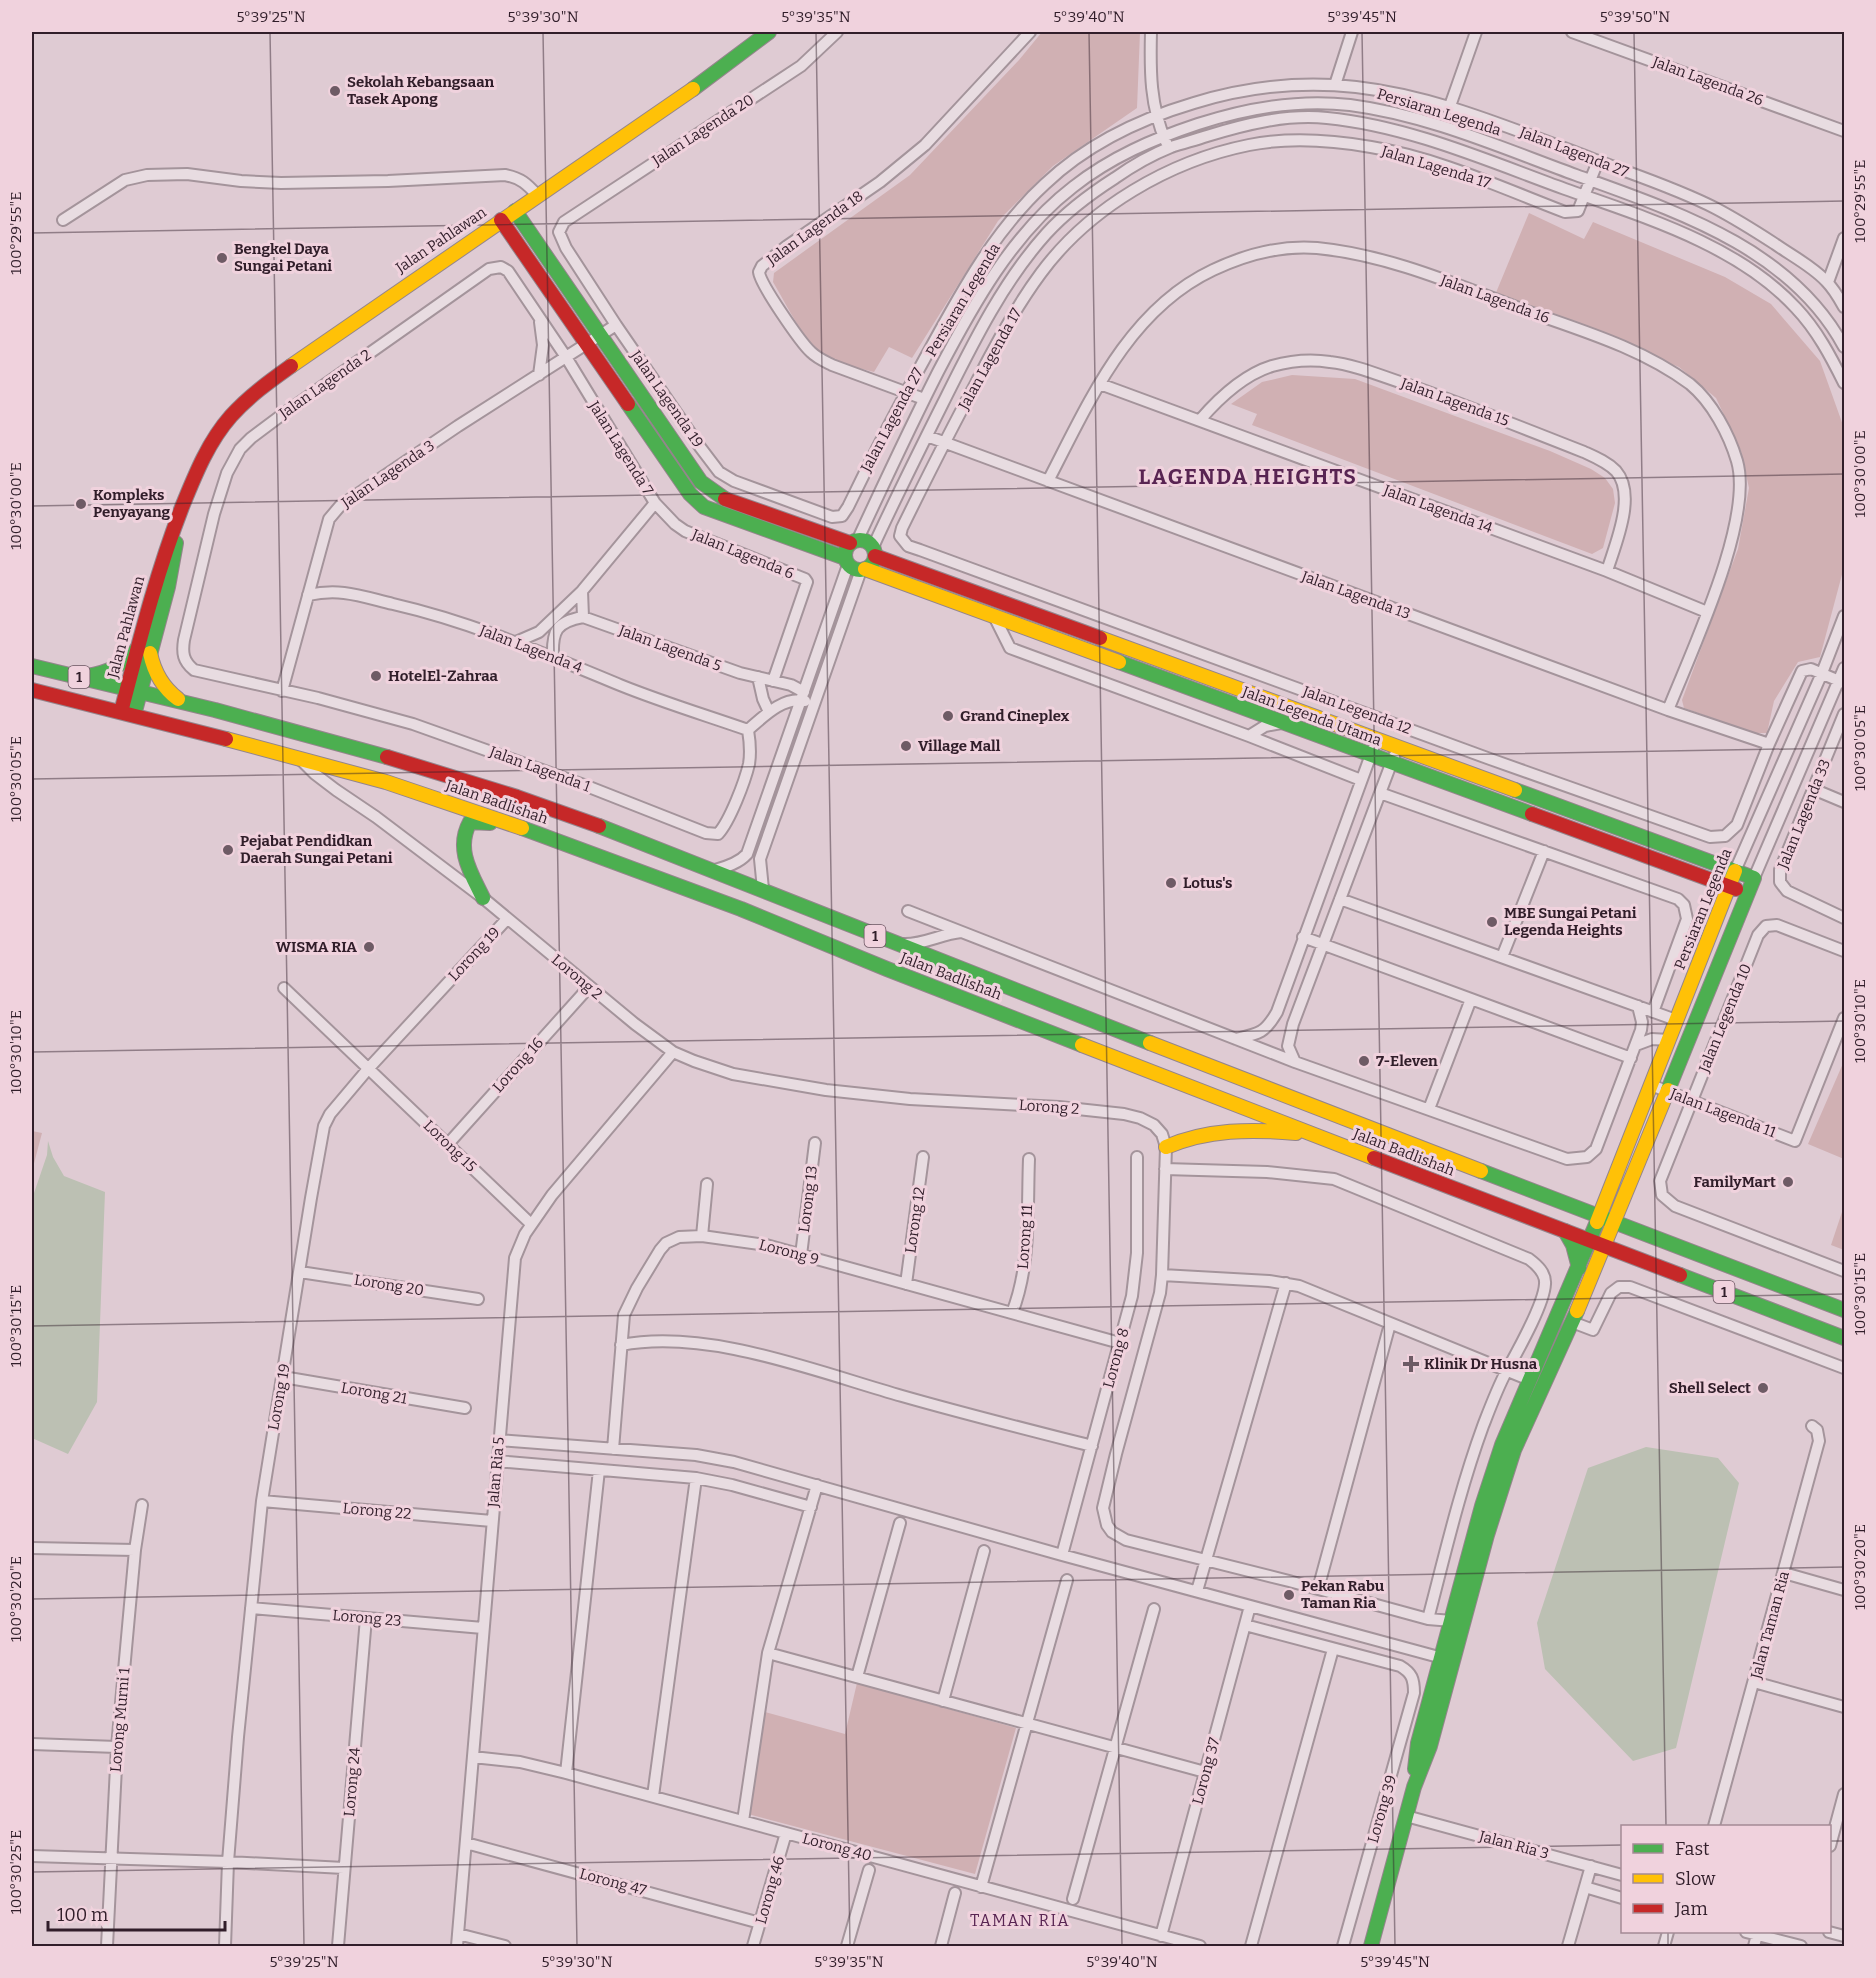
<svg xmlns="http://www.w3.org/2000/svg" width="1876" height="1978" font-family="Bitter,serif">
<style>
.green{fill:#d0b0b3}
.water{fill:#bcc0b3}
.lines{fill:none;stroke-linecap:round;stroke-linejoin:round}
.street-casing{stroke:#a4949b;stroke-width:14}
.fast-casing{stroke:#94858c;stroke-width:16}
.slow-casing{stroke:#94858c;stroke-width:16}
.jam-casing{stroke:#94858c;stroke-width:16}
.street{stroke:#e8dce1;stroke-width:10}
.fast{stroke:#4caf50;stroke-width:14}
.slow{stroke:#ffc107;stroke-width:14}
.jam{stroke:#c62828;stroke-width:14}
.ticks{fill:none;stroke:#311e2a;stroke-width:1.5;stroke-opacity:0.45}
.poi-dot{fill:#6e5b65;stroke:#f0d2dd;stroke-width:2}
.labels{text-anchor:middle;stroke-width:6;stroke-linejoin:round;paint-order:stroke}
.shield{fill:#f0d2dd;stroke:#6a5460;stroke-width:1.5}
.shield-label{font-size:14px;font-weight:bold;fill:#311e2a}
.street-label{font-size:15px;fill:#311e2a;stroke:#f0d2dd}
.poi-label{font-size:15px;font-weight:bold;fill:#311e2a;stroke:#f0d2dd;text-anchor:start}
.neighbourhood-label{font-size:16px;letter-spacing:1.5px;fill:#582452;stroke:#f0d2dd}
.district-label{font-size:21px;font-weight:bold;letter-spacing:1.5px;fill:#582452;stroke:#f0d2dd}
.neatline{fill:none;stroke:#311e2a;stroke-width:2}
.ticks-label{font-size:15px;text-anchor:middle;fill:#311e2a}
</style>
<rect width="100%" height="100%" fill="#dfcbd3"/>
<path class="green" d="M 1042,32 L 1140,32 L 1137,108 L 1053,166 L 998,221 L 912,358 L 889,347 L 874,372 C 856,367 836,364 821,352 C 800,335 787,305 773,282 L 774,273 L 910,175 L 1019,60 Z
M 1529,213 L 1584,239 L 1593,222 L 1725,277 L 1771,304 L 1820,361 L 1844,428 L 1844,567 L 1820,657 L 1798,662 L 1774,701 L 1767,733 L 1754,733 L 1684,708 L 1682,700 L 1738,549 L 1749,488 L 1741,451 L 1716,398 L 1679,367 L 1495,295 Z
M 1292,375 L 1355,379 L 1550,451 L 1591,469 L 1605,478 L 1613,489 L 1615,503 L 1603,548 L 1592,554 L 1252,425 L 1257,414 L 1231,404 L 1262,382 Z
M 1844,1061 L 1844,1159 L 1808,1144 Z
M 32,1131 L 42,1133 L 32,1171 Z
M 1844,1206 L 1844,1250 L 1831,1245 Z
M 857,1683 L 1016,1728 L 975,1874 L 748,1814 L 765,1712 L 845,1734 Z"/>
<path class="water" d="M 48,1141 L 53,1157 L 64,1176 L 105,1192 L 97,1402 L 68,1454 L 32,1438 L 32,1199 L 47,1155 Z
M 1646,1447 L 1718,1458 L 1739,1483 L 1676,1748 L 1633,1761 L 1545,1669 L 1537,1623 L 1588,1468 Z"/>
<g class="lines">
<defs>
<path id="street" d="M 837,32 L 801,66 L 564,222 L 559,232 L 566,248 L 616,325 L 700,447 L 719,472 L 734,481 L 832,517 L 842,516 L 848,507 C 874,453 901,401 930,349 C 962,290 995,230 1045,184 C 1086,145 1140,119 1194,103 C 1246,87 1302,81 1356,87 C 1435,96 1507,127 1580,154 C 1625,172 1672,186 1715,208 C 1736,219 1755,231 1775,244 C 1792,256 1812,266 1826,281 C 1833,288 1839,298 1844,307
M 1151,32 C 1150,71 1150,106 1166,142
M 1572,32 L 1844,131
M 1335,85 L 1352,32
M 1450,106 L 1476,32
M 1598,161 L 1578,211 L 1565,212 C 1502,188 1438,158 1371,147 C 1331,140 1289,137 1249,145 C 1169,161 1089,208 1041,273 C 1015,308 995,345 976,383 C 950,431 926,479 902,528 L 900,536 L 908,546 L 920,550 L 1490,759 L 1710,837 L 1725,836 L 1737,825 L 1769,744 L 1802,671 L 1811,669 L 1844,683
M 63,220 L 125,180 L 147,175 L 187,174 L 241,181 L 281,183 L 388,181 L 505,175 C 521,178 527,184 537,195
M 1828,282 L 1844,238
M 539,375 L 543,345 L 540,322
M 1100,384 L 1607,571 L 1707,612
M 924,399 L 832,365 C 824,361 817,358 811,352 C 801,343 760,284 759,272 L 762,266 L 787,246 L 880,182 L 925,145 L 1030,32
M 1200,420 C 1219,398 1243,375 1272,366 C 1290,361 1311,359 1330,362 C 1357,365 1383,377 1409,385 C 1468,406 1526,429 1584,452 C 1595,457 1607,462 1616,471 C 1637,495 1615,545 1607,571
M 927,436 L 1668,710 L 1769,744
M 1048,481 C 1089,402 1128,310 1213,270 C 1245,255 1281,245 1317,248 C 1389,255 1457,285 1524,310 C 1580,330 1642,348 1690,384 C 1712,402 1729,434 1737,461 C 1754,520 1691,652 1668,710
M 858,539 C 884,483 910,427 938,372 C 973,305 1012,234 1073,187 C 1111,157 1153,139 1198,124 C 1247,108 1298,99 1350,105 C 1428,115 1502,148 1576,175 C 1675,211 1791,248 1844,347
M 873,547 C 895,499 919,451 943,403 C 972,345 1002,283 1046,234 C 1066,212 1090,194 1115,178 C 1132,166 1151,155 1171,147 C 1183,143 1195,140 1207,136 C 1246,124 1286,114 1327,118 C 1409,126 1488,161 1565,189 C 1644,217 1738,245 1796,308 C 1817,330 1831,357 1844,383
M 582,591 L 583,617
M 308,595 C 341,588 360,596 393,604 C 472,622 545,654 620,685 C 662,702 705,715 748,730
M 995,618 L 1010,648 L 1249,736 L 1361,780
M 516,642 L 539,632 L 582,591 L 655,503
M 553,657 C 552,631 556,622 583,617 L 740,673 L 791,685 L 804,692
M 758,677 L 763,699 L 769,712
M 282,691 L 329,519 L 340,506 L 458,426 L 616,325
M 1844,714 L 1780,870 L 1780,882 L 1787,891 L 1844,918
M 748,730 C 750,742 751,752 749,764 C 745,781 730,821 718,834 L 706,833 L 584,785 L 413,724 L 318,698 L 194,670 C 183,661 182,653 184,640 L 214,514 L 227,473 L 240,449 L 251,438 L 279,417 L 489,269 L 501,267 L 508,271 L 566,357 L 655,503 L 675,524 L 685,531 L 805,579 L 807,582 L 773,681
M 748,730 C 763,717 783,696 805,701
M 1249,736 L 1265,726 L 1281,723
M 302,761 L 315,774 L 336,790 L 376,817 L 483,898 L 635,1024 L 673,1052 L 694,1061 L 733,1074 L 826,1090 L 910,1099 L 1059,1107 L 1124,1114 L 1140,1118 L 1154,1125 L 1162,1134 L 1166,1147 L 1162,1275 L 1160,1293 L 1116,1454 L 1103,1508 L 1107,1525 L 1112,1532 L 1126,1540 L 1289,1581 L 1428,1619 L 1452,1621
M 1813,789 L 1844,802
M 1380,793 L 1678,899 L 1684,905 L 1687,919 L 1653,1012
M 715,870 C 726,867 739,863 747,854 L 848,565
M 1735,871 L 1822,673 L 1844,616
M 1754,878 L 1844,668
M 763,889 L 760,859 L 861,570
M 1340,899 L 1676,1020
M 908,911 L 1295,1062 L 1567,1159 L 1587,1157 L 1596,1149 L 1641,1030 L 1642,1022 L 1638,1006
M 1303,937 L 1631,1058
M 903,944 C 923,945 941,934 961,932
M 1844,951 L 1777,925 L 1766,926 L 1758,935 L 1660,1181 L 1662,1195 L 1675,1206 L 1844,1271
M 1502,957 L 1544,851
M 284,988 L 531,1224
M 1236,1039 C 1259,1034 1265,1033 1277,1012 L 1373,749
M 1636,1045 L 1652,1039 L 1669,1040
M 1295,1062 L 1288,1046 L 1293,1024 L 1394,756
M 1651,1085 L 1795,1141 L 1844,1018
M 1429,1109 L 1471,999
M 448,1144 L 589,987
M 1165,1169 L 1267,1172 L 1334,1179 L 1529,1259 C 1537,1265 1546,1273 1545,1284 C 1544,1305 1517,1352 1506,1372 C 1497,1389 1490,1408 1483,1426 C 1460,1489 1445,1554 1428,1619
M 702,1236 L 707,1184
M 801,1255 L 815,1143
M 300,1272 L 478,1299
M 1162,1275 L 1269,1281 L 1299,1286 L 1530,1380
M 906,1284 L 923,1157
M 1012,1313 C 1031,1265 1027,1210 1029,1159
M 1572,1322 L 1593,1330 L 1611,1293 L 1619,1287 L 1630,1287 L 1844,1368
M 621,1345 C 708,1328 817,1372 902,1396 C 965,1414 1029,1430 1092,1446
M 283,1377 L 465,1408
M 499,1440 L 696,1455 L 734,1462 L 1062,1555 L 1446,1659
M 613,1449 L 624,1315 L 637,1288 L 660,1250 L 666,1243 L 679,1237 L 702,1236 L 766,1245 L 1120,1343
M 497,1461 L 696,1478 L 732,1485 L 811,1507
M 262,1501 L 492,1521
M 32,1548 L 135,1550
M 1062,1555 L 1132,1296 L 1137,1253 L 1137,1157
M 1784,1573 L 1844,1590
M 1318,1589 L 1390,1324
M 1197,1591 L 1286,1283
M 251,1608 L 483,1628
M 1245,1625 L 1400,1666 C 1412,1673 1414,1679 1414,1693 L 1343,1946
M 768,1653 L 1205,1772
M 857,1677 L 900,1523
M 1754,1682 L 1844,1707
M 943,1701 L 984,1551
M 32,1744 L 117,1747
M 473,1757 L 520,1762 L 566,1773 L 1200,1946
M 566,1773 L 599,1470
M 653,1796 L 696,1478
M 1406,1816 L 1622,1875
M 743,1821 L 768,1653 L 817,1485
M 1714,1826 L 1819,1441 L 1817,1430 L 1812,1426
M 466,1843 L 760,1923
M 1830,1846 L 1844,1794
M 32,1856 L 228,1862 L 344,1868
M 981,1887 L 1067,1580
M 1585,1887 L 1622,1898
M 1073,1899 L 1154,1609
M 1746,1932 L 1801,1946
M 1829,1932 L 1844,1936
M 458,1934 L 505,1946
M 1161,1936 L 1250,1606
M 107,1946 L 117,1747 L 135,1550 L 142,1505
M 225,1946 L 228,1862 L 238,1737 L 262,1501 L 311,1198 L 324,1126 L 330,1114 L 368,1069 L 507,919
M 338,1946 L 366,1618
M 457,1946 L 515,1258 L 525,1234 L 552,1195 L 673,1052
M 753,1946 L 786,1833
M 847,1946 L 869,1870
M 941,1946 L 955,1893
M 1251,1946 L 1333,1649
M 1568,1946 L 1591,1866
M 1664,1946 L 1668,1932
M 1754,1946 L 1757,1935"/>
<path id="fast" d="M 693,89 L 769,32
M 515,211 L 701,482 L 725,499
M 628,404 L 690,494 L 704,507 L 845,558
M845 555a15 15 0 1 1 30 0a15 15 0 1 1-30 0Z
M 1119,662 L 1532,814
M 32,666 L 215,710 L 387,757
M 87,676 C 108,673 123,665 137,649
M 134,715 L 168,587 L 176,543
M 1515,790 L 1754,878 L 1668,1090
M 599,826 L 1150,1043
M 522,828 L 741,909 L 887,969 L 1082,1045
M 483,898 C 471,873 455,849 470,822 L 490,823
M 1481,1171 L 1844,1310
M 1565,1231 L 1573,1245 L 1579,1268
M 1680,1275 L 1844,1338
M 1415,1769 L 1418,1743 L 1482,1506 L 1502,1445 L 1597,1222
M 1371,1946 L 1414,1787 L 1430,1746 L 1487,1535 L 1514,1450 L 1577,1311"/>
<path id="slow" d="M 291,366 L 693,89
M 865,569 L 1119,662
M 1100,638 L 1515,790
M 150,653 C 154,672 162,687 178,699
M 226,739 L 386,782 L 522,828
M 1150,1043 L 1481,1171
M 1082,1045 L 1374,1158
M 1166,1147 C 1208,1129 1251,1129 1296,1133
M 1597,1222 L 1735,871
M 1577,1311 L 1668,1090"/>
<path id="jam" d="M 501,220 L 628,404
M 725,499 L 850,543
M 875,556 L 1100,638
M 32,690 L 226,739
M 121,712 C 139,643 156,574 182,507 C 195,475 208,442 231,416 C 249,396 270,381 291,366
M 387,757 L 517,797 L 599,826
M 1532,814 L 1736,889
M 1374,1158 L 1680,1275"/>
</defs>
<use href="#street" class="street-casing"/>
<use href="#fast" class="fast-casing"/>
<use href="#slow" class="slow-casing"/>
<use href="#jam" class="jam-casing"/>
<use href="#street" class="street"/>
<use href="#fast" class="fast"/>
<use href="#slow" class="slow"/>
<use href="#jam" class="jam"/>
</g>
<path class="ticks" d="M 270,32 L 304,1946M 543,32 L 577,1946M 816,32 L 850,1946M 1089,32 L 1122,1946M 1362,32 L 1395,1946M 1634,32 L 1666,1826M 32,233 L 1844,201M 32,506 L 1844,474M 32,779 L 1844,748M 32,1052 L 1844,1021M 32,1326 L 1844,1294M 32,1599 L 1844,1567M 1830,1841 L 1844,1841M 32,1872 L 1622,1845M 1668,1932 L 1668,1946"/>
<g class="poi-dot">
<circle cx="335" cy="91" r="6"/>
<circle cx="222" cy="258" r="6"/>
<circle cx="81" cy="504" r="6"/>
<circle cx="376" cy="676" r="6"/>
<circle cx="948" cy="716" r="6"/>
<circle cx="906" cy="746" r="6"/>
<circle cx="228" cy="850" r="6"/>
<circle cx="1171" cy="883" r="6"/>
<circle cx="1492" cy="922" r="6"/>
<circle cx="369" cy="947" r="6"/>
<circle cx="1364" cy="1061" r="6"/>
<circle cx="1788" cy="1182" r="6"/>
<path d="M1408 1355h6v6h6v6h-6v6h-6v-6h-6v-6h6z"/>
<circle cx="1763" cy="1388" r="6"/>
<circle cx="1289" cy="1595" r="6"/>
</g>
<g class="labels">
<g class="shield">
<rect x="68.5" y="666" width="21" height="22" rx="4.5"/>
<rect x="864.5" y="925" width="21" height="22" rx="4.5"/>
<rect x="1713.5" y="1281" width="21" height="22" rx="4.5"/>
</g>
<g class="shield-label">
<text x="79" y="682">1</text>
<text x="875" y="941">1</text>
<text x="1724" y="1297">1</text>
</g>
<g class="street-label">
<text transform="translate(1708 81) rotate(20)" y="5">Jalan Lagenda 26</text>
<text transform="translate(1439 112) rotate(17)" y="5">Persiaran Legenda</text>
<text transform="translate(703 130) rotate(-33)" y="5">Jalan Lagenda 20</text>
<text transform="translate(1574 152) rotate(21)" y="5">Jalan Lagenda 27</text>
<text transform="translate(1436 167) rotate(17)" y="5">Jalan Lagenda 17</text>
<text transform="translate(815 228) rotate(-36)" y="5">Jalan Lagenda 18</text>
<text transform="translate(441 240) rotate(-34)" y="5">Jalan Pahlawan</text>
<text transform="translate(1495 299) rotate(20)" y="5">Jalan Lagenda 16</text>
<text transform="translate(963 300) rotate(-59)" y="5">Persiaran Legenda</text>
<text transform="translate(990 359) rotate(-61)" y="5">Jalan Lagenda 17</text>
<text transform="translate(325 384) rotate(-35)" y="5">Jalan Lagenda 2</text>
<text transform="translate(667 399) rotate(55)" y="5">Jalan Lagenda 19</text>
<text transform="translate(1455 402) rotate(20)" y="5">Jalan Lagenda 15</text>
<text transform="translate(892 420) rotate(-62)" y="5">Jalan Lagenda 27</text>
<text transform="translate(621 448) rotate(58)" y="5">Jalan Lagenda 7</text>
<text transform="translate(388 474) rotate(-34)" y="5">Jalan Lagenda 3</text>
<text transform="translate(1438 509) rotate(20)" y="5">Jalan Lagenda 14</text>
<text transform="translate(743 554) rotate(22)" y="5">Jalan Lagenda 6</text>
<text transform="translate(1356 595) rotate(20)" y="5">Jalan Lagenda 13</text>
<text transform="translate(126 627) rotate(-75)" y="5">Jalan Pahlawan</text>
<text transform="translate(670 648) rotate(20)" y="5">Jalan Lagenda 5</text>
<text transform="translate(531 649) rotate(21)" y="5">Jalan Lagenda 4</text>
<text transform="translate(1357 710) rotate(20)" y="5">Jalan Legenda 12</text>
<text transform="translate(1312 716) rotate(20)" y="5">Jalan Legenda Utama</text>
<text transform="translate(540 769) rotate(20)" y="5">Jalan Lagenda 1</text>
<text transform="translate(497 802) rotate(19)" y="5">Jalan Badlishah</text>
<text transform="translate(1804 814) rotate(-68)" y="5">Jalan Lagenda 33</text>
<text transform="translate(1703 909) rotate(-68)" y="5">Persiaran Legenda</text>
<text transform="translate(474 954) rotate(-47)" y="5">Lorong 19</text>
<text transform="translate(951 976) rotate(21)" y="5">Jalan Badlishah</text>
<text transform="translate(577 977) rotate(40)" y="5">Lorong 2</text>
<text transform="translate(1725 1018) rotate(-68)" y="5">Jalan Legenda 10</text>
<text transform="translate(518 1065) rotate(-48)" y="5">Lorong 16</text>
<text transform="translate(1049 1107) rotate(4)" y="5">Lorong 2</text>
<text transform="translate(1723 1113) rotate(21)" y="5">Jalan Lagenda 11</text>
<text transform="translate(450 1146) rotate(44)" y="5">Lorong 15</text>
<text transform="translate(1404 1152) rotate(21)" y="5">Jalan Badlishah</text>
<text transform="translate(808 1199) rotate(-83)" y="5">Lorong 13</text>
<text transform="translate(915 1220) rotate(-82)" y="5">Lorong 12</text>
<text transform="translate(1025 1237) rotate(-86)" y="5">Lorong 11</text>
<text transform="translate(789 1252) rotate(15)" y="5">Lorong 9</text>
<text transform="translate(389 1285) rotate(9)" y="5">Lorong 20</text>
<text transform="translate(1116 1358) rotate(-75)" y="5">Lorong 8</text>
<text transform="translate(374 1393) rotate(10)" y="5">Lorong 21</text>
<text transform="translate(279 1397) rotate(-80)" y="5">Lorong 19</text>
<text transform="translate(496 1472) rotate(-85)" y="5">Jalan Ria 5</text>
<text transform="translate(377 1511) rotate(5)" y="5">Lorong 22</text>
<text transform="translate(367 1618) rotate(5)" y="5">Lorong 23</text>
<text transform="translate(1770 1625) rotate(-75)" y="5">Jalan Taman Ria</text>
<text transform="translate(120 1720) rotate(-85)" y="5">Lorong Murni 1</text>
<text transform="translate(1206 1771) rotate(-75)" y="5">Lorong 37</text>
<text transform="translate(352 1782) rotate(-85)" y="5">Lorong 24</text>
<text transform="translate(1382 1809) rotate(-74)" y="5">Lorong 39</text>
<text transform="translate(1514 1845) rotate(15)" y="5">Jalan Ria 3</text>
<text transform="translate(837 1847) rotate(15)" y="5">Lorong 40</text>
<text transform="translate(613 1882) rotate(15)" y="5">Lorong 47</text>
<text transform="translate(770 1890) rotate(-74)" y="5">Lorong 46</text>
</g>
<g class="poi-label">
<text x="347" y="87">Sekolah Kebangsaan<tspan x="347" dy="17">Tasek Apong</tspan></text>
<text x="234" y="254">Bengkel Daya<tspan x="234" dy="17">Sungai Petani</tspan></text>
<text x="93" y="500">Kompleks<tspan x="93" dy="17">Penyayang</tspan></text>
<text x="388" y="681">HotelEl-Zahraa</text>
<text x="960" y="721">Grand Cineplex</text>
<text x="918" y="751">Village Mall</text>
<text x="240" y="846">Pejabat Pendidkan<tspan x="240" dy="17">Daerah Sungai Petani</tspan></text>
<text x="1183" y="888">Lotus's</text>
<text x="1504" y="918">MBE Sungai Petani<tspan x="1504" dy="17">Legenda Heights</tspan></text>
<text x="357" y="952" text-anchor="end">WISMA RIA</text>
<text x="1376" y="1066">7-Eleven</text>
<text x="1776" y="1187" text-anchor="end">FamilyMart</text>
<text x="1424" y="1369">Klinik Dr Husna</text>
<text x="1751" y="1393" text-anchor="end">Shell Select</text>
<text x="1301" y="1591">Pekan Rabu<tspan x="1301" dy="17">Taman Ria</tspan></text>
</g>
<g class="neighbourhood-label">
<text x="1020" y="1926">TAMAN RIA</text>
</g>
<g class="district-label">
<text x="1248" y="484">LAGENDA HEIGHTS</text>
</g>
</g>
<rect width="1876" height="1978" fill="none" stroke="#f0d2dd" stroke-width="66"/>
<rect x="1621" y="1825" width="210" height="108" fill="#f0d2dd" stroke="#a48a95" stroke-width="1.5"/>
<rect x="1633" y="1844" width="30" height="9" fill="#4caf50" stroke="#a48a95" stroke-width="1.5"/>
<text x="1675" y="1855" font-size="18" fill="#311e2a">Fast</text>
<rect x="1633" y="1874" width="30" height="9" fill="#ffc107" stroke="#a48a95" stroke-width="1.5"/>
<text x="1675" y="1885" font-size="18" fill="#311e2a">Slow</text>
<rect x="1633" y="1904" width="30" height="9" fill="#c62828" stroke="#a48a95" stroke-width="1.5"/>
<text x="1675" y="1915" font-size="18" fill="#311e2a">Jam</text>
<path d="M48 1921v9h177v-9" fill="none" stroke="#311e2a" stroke-width="3"/>
<text x="57" y="1921" font-size="18" fill="#311e2a" stroke="#f0d2dd" stroke-width="4.5" paint-order="stroke">100 m</text>
<rect x="33" y="33" width="1810" height="1912" class="neatline"/>
<g class="ticks-label">
<text x="271" y="22">5°39'25"N</text>
<text x="543" y="22">5°39'30"N</text>
<text x="816" y="22">5°39'35"N</text>
<text x="1089" y="22">5°39'40"N</text>
<text x="1362" y="22">5°39'45"N</text>
<text x="1635" y="22">5°39'50"N</text>
<text transform="translate(1860 201) rotate(-90)" y="5">100°29'55"E</text>
<text transform="translate(16 233) rotate(-90)" y="5">100°29'55"E</text>
<text transform="translate(1860 474) rotate(-90)" y="5">100°30'00"E</text>
<text transform="translate(16 506) rotate(-90)" y="5">100°30'00"E</text>
<text transform="translate(1860 748) rotate(-90)" y="5">100°30'05"E</text>
<text transform="translate(16 779) rotate(-90)" y="5">100°30'05"E</text>
<text transform="translate(1860 1021) rotate(-90)" y="5">100°30'10"E</text>
<text transform="translate(16 1052) rotate(-90)" y="5">100°30'10"E</text>
<text transform="translate(1860 1294) rotate(-90)" y="5">100°30'15"E</text>
<text transform="translate(16 1326) rotate(-90)" y="5">100°30'15"E</text>
<text transform="translate(1860 1567) rotate(-90)" y="5">100°30'20"E</text>
<text transform="translate(16 1599) rotate(-90)" y="5">100°30'20"E</text>
<text transform="translate(16 1872) rotate(-90)" y="5">100°30'25"E</text>
<text x="304" y="1967">5°39'25"N</text>
<text x="577" y="1967">5°39'30"N</text>
<text x="849" y="1967">5°39'35"N</text>
<text x="1122" y="1967">5°39'40"N</text>
<text x="1395" y="1967">5°39'45"N</text>
</g>
</svg>
